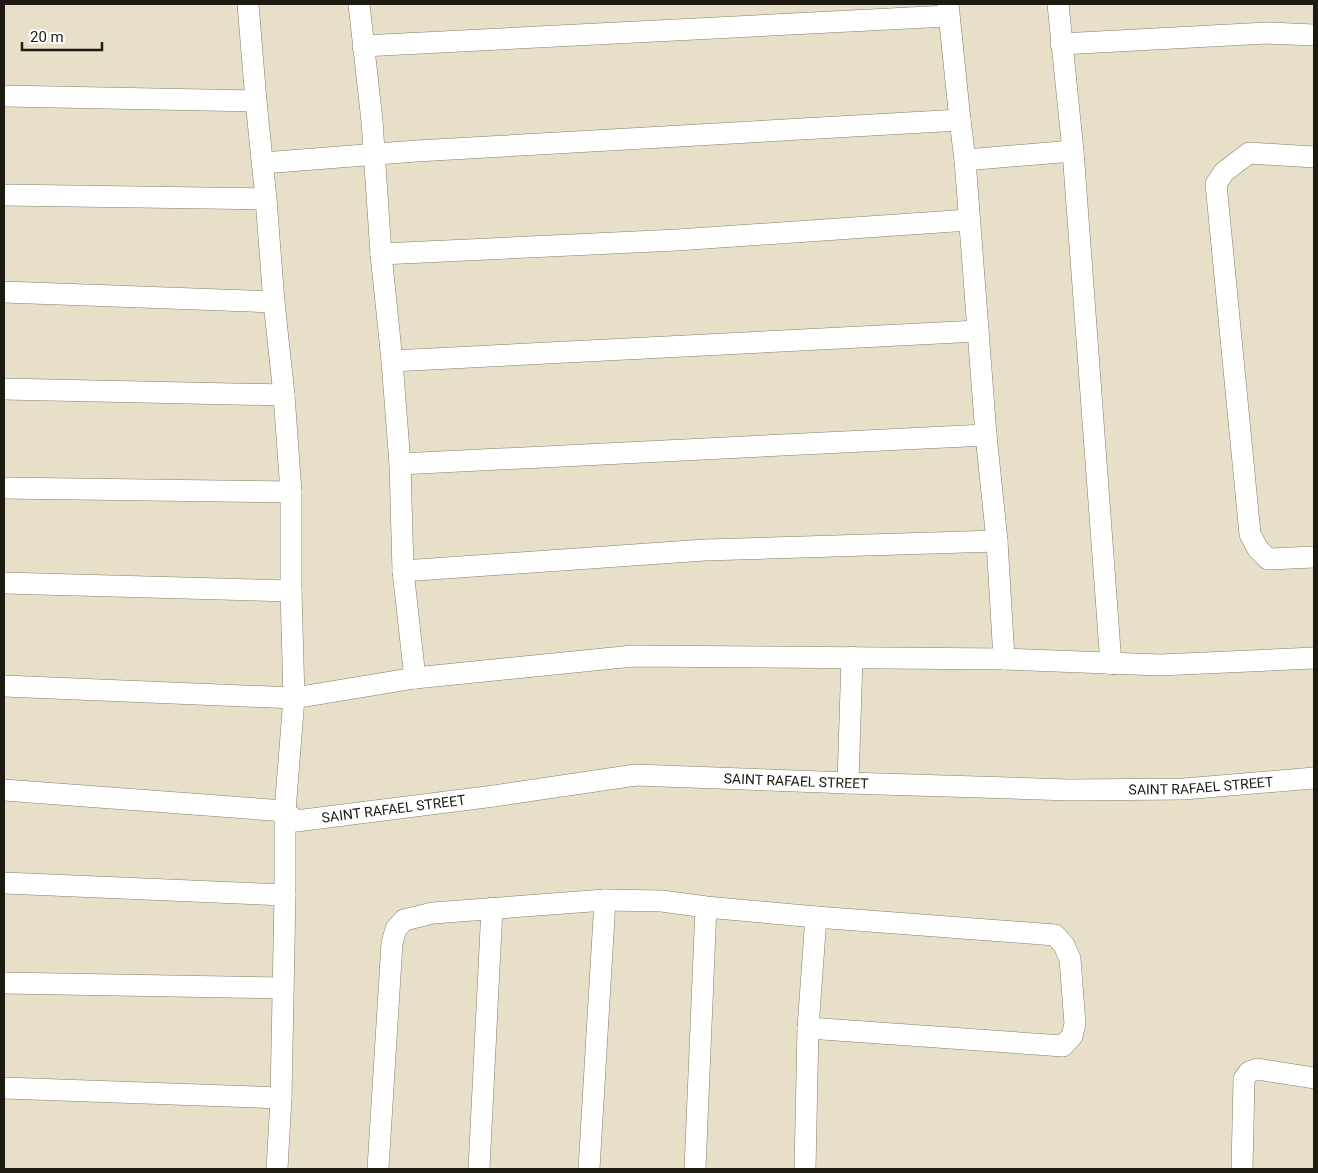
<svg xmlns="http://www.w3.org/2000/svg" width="1318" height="1173" font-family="Roboto,sans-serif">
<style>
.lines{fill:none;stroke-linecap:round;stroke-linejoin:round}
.minor-casing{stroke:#857d67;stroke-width:22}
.minor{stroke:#fff;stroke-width:21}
.labels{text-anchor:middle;stroke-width:4;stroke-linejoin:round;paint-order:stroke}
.street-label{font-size:14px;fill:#1d1a12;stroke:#fff}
</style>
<rect width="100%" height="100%" fill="#e7dfc7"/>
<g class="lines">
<defs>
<g id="minor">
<path d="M 248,4 L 256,101 L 266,199 L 274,302 L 284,395 L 291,492 L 291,591 L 294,698 L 285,811 L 285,895 L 281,1098 L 277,1169"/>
<path d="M 359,4 L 372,121 L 381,254 L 392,361 L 400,464 L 403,571 L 415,678"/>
<path d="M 948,4 L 960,120 L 965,160 L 986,435 L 997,541 L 1004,659"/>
<path d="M 1058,4 L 1073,151 L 1111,664"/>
<path d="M 1061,44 L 1267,33 L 1314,35"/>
<path d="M 363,46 L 948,16"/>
<path d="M 4,96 L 256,101"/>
<path d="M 1314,157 L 1249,153 L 1224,172 L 1216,184 L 1250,534 L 1258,549 L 1268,559 L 1314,557"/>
<path d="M 965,160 L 1073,151"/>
<path d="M 263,163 L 416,151 L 960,120"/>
<path d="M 4,195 L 266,199"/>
<path d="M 381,254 L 677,240 L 969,220"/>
<path d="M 4,292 L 274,302"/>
<path d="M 392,361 L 978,331"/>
<path d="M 4,389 L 284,395"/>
<path d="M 400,464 L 986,435"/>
<path d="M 4,488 L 291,492"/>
<path d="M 403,571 L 705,550 L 997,541"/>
<path d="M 4,583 L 291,591"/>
<path d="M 4,686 L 294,698 L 415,678 L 633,656 L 1004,659 L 1160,665 L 1314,658"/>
<path d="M 848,783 L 852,657"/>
<path id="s1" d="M 4,790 L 285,811 L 296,821 L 494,796 L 636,775 L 848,783 L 1070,790 L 1184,789 L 1314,778"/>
<path d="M 4,883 L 285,895"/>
<path d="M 4,983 L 283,988"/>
<path d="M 4,1088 L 281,1098"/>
<path d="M 378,1169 L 392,943 L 396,929 L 404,920 L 433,913 L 605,900 L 662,901 L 706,907 L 816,917 L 1055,935 L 1064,945 L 1070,959 L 1075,1024 L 1072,1036 L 1063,1046 L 808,1028"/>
<path d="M 479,1169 L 492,908"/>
<path d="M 589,1169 L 605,900"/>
<path d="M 695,1169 L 706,907"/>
<path d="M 805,1169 L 808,1028 L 816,917"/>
<path d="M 1242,1169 L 1244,1079 L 1249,1072 L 1257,1069 L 1314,1078"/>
</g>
</defs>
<use href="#minor" class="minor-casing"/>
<use href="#minor" class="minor"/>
</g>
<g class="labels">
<g class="street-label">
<text dy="5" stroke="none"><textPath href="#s1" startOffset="800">SAINT RAFAEL STREET</textPath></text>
<text dy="5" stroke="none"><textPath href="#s1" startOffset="1205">SAINT RAFAEL STREET</textPath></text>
<text dy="5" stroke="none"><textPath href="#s1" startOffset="395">SAINT RAFAEL STREET</textPath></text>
</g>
</g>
<rect width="1318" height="1173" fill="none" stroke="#1d1a12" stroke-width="10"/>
<path d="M22 42v8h80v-8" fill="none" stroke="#1d1a12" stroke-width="2.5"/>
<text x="30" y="42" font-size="15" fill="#1d1a12" stroke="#ffffff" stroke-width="4" paint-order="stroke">20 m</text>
</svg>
